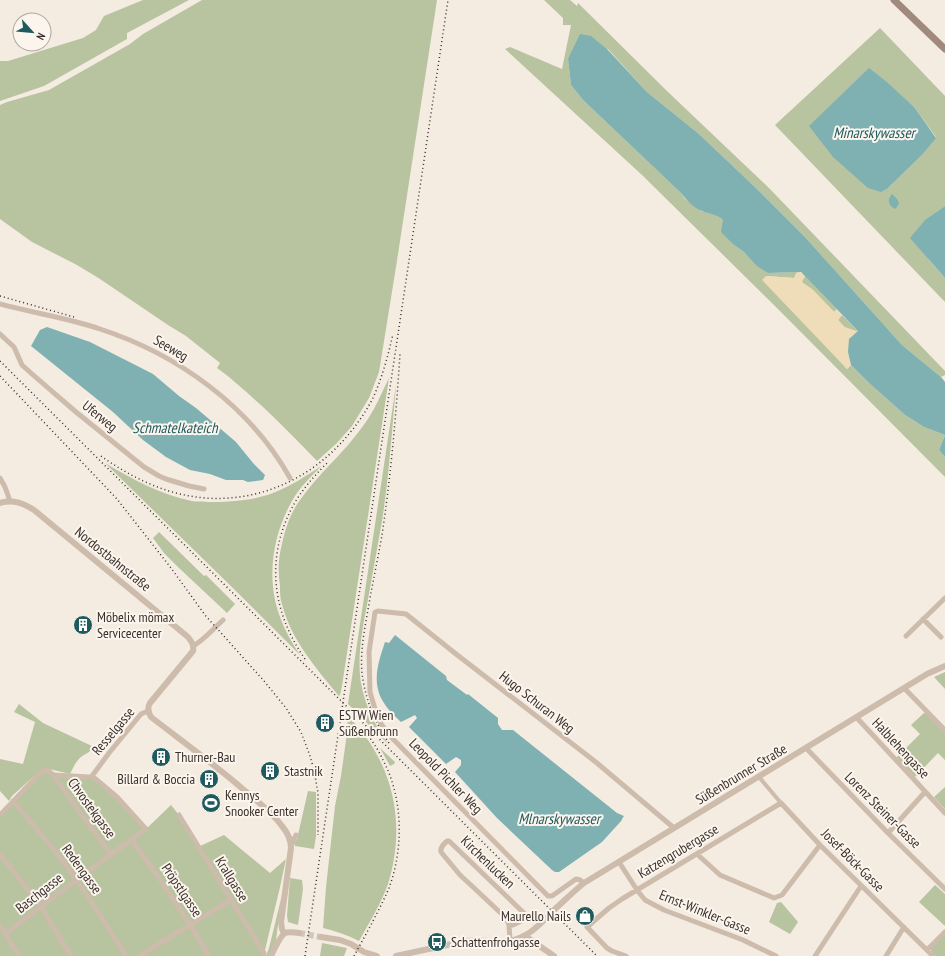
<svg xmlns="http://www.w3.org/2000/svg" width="945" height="956" font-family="'PT Sans Narrow',sans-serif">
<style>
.green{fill:#b8c4a0;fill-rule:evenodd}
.sand{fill:#efdcb8}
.water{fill:#7fb0b2}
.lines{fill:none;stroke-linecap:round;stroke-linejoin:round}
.tertiary-tunnel{stroke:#cfc6bd;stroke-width:6;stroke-dasharray:6 3;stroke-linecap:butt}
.pedestrian{stroke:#cdbbac;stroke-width:4}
.minor{stroke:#cdbbac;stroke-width:5}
.tertiary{stroke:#cdbbac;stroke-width:6}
.secondary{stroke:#a18a7d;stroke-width:7}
.rail{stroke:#3b302b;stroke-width:1.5;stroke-dasharray:1 3;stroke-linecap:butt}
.labels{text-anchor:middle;stroke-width:4;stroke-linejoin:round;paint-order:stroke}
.street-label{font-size:14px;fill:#3b302b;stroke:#fbf5ee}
.poi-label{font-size:14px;fill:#3b302b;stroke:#fbf5ee;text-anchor:start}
.water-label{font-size:15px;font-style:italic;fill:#1f5a5e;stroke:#fbf5ee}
</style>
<rect width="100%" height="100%" fill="#f4ebe1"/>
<path class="green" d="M 143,0 L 189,0 L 127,33 L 127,39 L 44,86 L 0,101 L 0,61 L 8,61 L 83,38 L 96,30 L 104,16 Z
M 202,0 L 437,0 L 396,267 L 379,372 L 369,398 L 352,426 L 337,443 L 317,461 C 299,442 281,424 262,406 C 247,393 233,379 217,368 L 220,363 L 186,336 L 168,325 L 100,279 L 77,265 L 32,242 L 0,219 L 0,105 L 7,102 L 49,90 L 130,44 L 143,34 Z
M 544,0 L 570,0 L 577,6 L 578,3 L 668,92 L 769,188 L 945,371 L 945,375 L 941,377 L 902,345 L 805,237 L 756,188 L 699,134 L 647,92 L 608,49 L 568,59 L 571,85 L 583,100 L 682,194 L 685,199 L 701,211 L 719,216 L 723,220 L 734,245 L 744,252 L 768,273 L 797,272 L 794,278 L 767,276 L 847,369 L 851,365 L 868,382 L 905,415 L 924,427 L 945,435 L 939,450 L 945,457 L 945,477 L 774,305 L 642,175 L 505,49 L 510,47 L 562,69 L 571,25 L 563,25 L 563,18 Z
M 880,28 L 945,96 L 945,206 L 926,219 L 929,260 L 945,278 L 945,302 L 775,125 ZM 905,100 L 915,108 L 936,137 L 923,154 L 888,188 Z
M 805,276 L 837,309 L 834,312 L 813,290 L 801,282 Z
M 842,315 L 859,332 L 845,328 L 838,320 Z
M 389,378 L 342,686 L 340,695 L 339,696 C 316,668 291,640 282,604 C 280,599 280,592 280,586 C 278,572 278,559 282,544 C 285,529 291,512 300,500 C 319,473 344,453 363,426 C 374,412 381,394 389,378 Z
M 396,385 C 392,431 389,476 382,521 C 377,549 372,577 367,605 C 362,630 357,658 361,683 C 365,706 375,725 388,744 L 348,704 Z
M 105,463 C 132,479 161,495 192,501 C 197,502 202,501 207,502 C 229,502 252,501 273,493 C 291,486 306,476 321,466 C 311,477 299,488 292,501 C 272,536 266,580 280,617 C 285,631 292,643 300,655 L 239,594 Z
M 159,532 L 204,576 L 206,575 L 235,604 L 227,613 L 179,568 L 164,553 L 153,538 Z
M 945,672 L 945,689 L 934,677 Z
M 19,704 L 43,723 L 94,747 C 91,752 86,753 81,757 C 76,761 73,768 70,774 L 45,768 L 42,769 L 12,796 L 9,801 L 0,791 L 0,759 L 23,764 L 35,722 L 14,712 Z
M 924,713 L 926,713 L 945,733 L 945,760 L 938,753 L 915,777 L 896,758 L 920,734 L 911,725 Z
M 346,715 C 355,722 363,733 370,743 C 398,786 403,835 388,884 C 381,904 369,923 359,941 C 347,935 336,931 323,928 L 326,887 L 335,806 L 341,776 L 348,726 Z
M 380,748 L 395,762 L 394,764 L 390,766 Z
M 42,771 L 89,777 L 112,792 L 146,829 L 171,805 L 179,815 L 198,847 L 224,835 L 270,873 L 286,859 L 280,887 L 265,950 L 263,956 L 0,956 L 0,815 Z
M 945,787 L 945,809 L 934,797 Z
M 308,791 L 316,792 L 316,836 L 314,849 L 295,846 L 294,843 L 297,839 Z
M 290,878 L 302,880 L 303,889 L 298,925 L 288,922 L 287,915 Z
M 935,885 L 945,894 L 945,926 L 919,902 Z
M 282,895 L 276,940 L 268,956 L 266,956 L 269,948 Z
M 781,902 L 798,922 L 790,934 L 769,922 L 777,903 Z
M 945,934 L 945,956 L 936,956 L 931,951 L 931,948 Z
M 322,943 L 347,948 L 344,956 L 320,956 Z"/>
<path class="sand" d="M 797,272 L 800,272 L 805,276 L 802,282 L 813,290 L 834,312 L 837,309 L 842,315 L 838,320 L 845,327 L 859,332 L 848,352 L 851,365 L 847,369 L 762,280 L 766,276 L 794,278 Z"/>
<path class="water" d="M 580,34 L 591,36 L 608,50 L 647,92 L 699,134 L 756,188 L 805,237 L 902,345 L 941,377 L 945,382 L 945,457 L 939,450 L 945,435 L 924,427 L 905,415 L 868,382 L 851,365 L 848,352 L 849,339 L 858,331 L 801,272 L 768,273 L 757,266 L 744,252 L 734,245 L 721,232 L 723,220 C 716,213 710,215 702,211 C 694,208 686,200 682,194 L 583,100 L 571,85 L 568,59 Z
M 869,68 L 888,83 L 915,108 L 936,138 L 923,154 L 888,188 L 881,192 L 868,188 L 833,157 L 809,126 Z
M 892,194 L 897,199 L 899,203 L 897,207 L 895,209 C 888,205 887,200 892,194 Z
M 945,206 L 945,278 L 910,238 L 926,219 Z
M 47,327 L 90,342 L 153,374 L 179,396 L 196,408 L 236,442 L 253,463 L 265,475 L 263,480 L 248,482 L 243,480 L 226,480 L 210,474 L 190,470 L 166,457 L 143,440 L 113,412 L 31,346 L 40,330 Z
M 395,635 L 446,676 L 447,680 L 467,695 L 468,694 L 498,718 L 498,724 L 502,730 L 513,730 L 617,813 L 624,816 L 622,819 L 622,820 L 602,842 L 559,872 L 555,872 L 552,870 L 497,818 L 455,772 L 461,765 L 461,760 L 456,757 L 446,764 L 409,727 L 417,718 L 415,715 L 401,722 C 395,716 388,710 384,703 C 371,683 378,663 385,642 L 389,643 Z"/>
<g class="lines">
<path class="tertiary-tunnel" d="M 299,933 L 321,937"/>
<path class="pedestrian" d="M 759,777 L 781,803"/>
<path class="minor" d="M 0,304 C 33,313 68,318 100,329 C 177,354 250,406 290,478
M 0,334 L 14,347 L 22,365 L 32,374 L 76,412 L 144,467 L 159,476 L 166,479 L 189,486 L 204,489
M 0,478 L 5,487 L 10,501
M 923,619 L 941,637
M 906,636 L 945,598
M 193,646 C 203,641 214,628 223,620
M 905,689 L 945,730
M 857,718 L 945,813
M 806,748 L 888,833 L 945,889
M 92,776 L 109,753 L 141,714 L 148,711
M 13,801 C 27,818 41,834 55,851 C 81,885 104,920 126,956
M 0,815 L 42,771 C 47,769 50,771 53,775 L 111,855
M 179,815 L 264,953 L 264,956
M 888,833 L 925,792
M 132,840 C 159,878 186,916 209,956
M 291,845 L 296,835
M 0,854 L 41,907 L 71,956
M 697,854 L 720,875 L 774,898 L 782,895 L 820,845
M 619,862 L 637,890 L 645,900 L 664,910 L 743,940 L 776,956
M 584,883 L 580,880 L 576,879 L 552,896 L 548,896 L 392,738 L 381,724 L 375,709 L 370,692 L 369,652 L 375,612 L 378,611 L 406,614 L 456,654 L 597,763 L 674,828
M 509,925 L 513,925 L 527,918 L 527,916 L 449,841 L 447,841 C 444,844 440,847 441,852 L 460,875 L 473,887 L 506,918 L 509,925 L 510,941
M 0,926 L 19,956
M 5,934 L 76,880 L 146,829 L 117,797 L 92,776 L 89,777 L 53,775
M 927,950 L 945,932
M 139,956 L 231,900
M 626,956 L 612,951 L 607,948 L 587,927 L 609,908 L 622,899 L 781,803 L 820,845 L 933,956
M 815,956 L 861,886
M 886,956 L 904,927"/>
<path class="tertiary" d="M 0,503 C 13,499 23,503 34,510 L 188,637 C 192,642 194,645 193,651 L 150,703 C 147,708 148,712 151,717 C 182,741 214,764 244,790 C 257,801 272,812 282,826 C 287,832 291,840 291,848 L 281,922 L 282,929 L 284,934
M 525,936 L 554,956
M 321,937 L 340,940 L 351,944 L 364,952 L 377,956
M 271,956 C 274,950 280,936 285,933 C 289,931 295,933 299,933
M 396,956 L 466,941 C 481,939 495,943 509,941 C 530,937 540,924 554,910 C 564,901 574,891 584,883 L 927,674 L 945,666"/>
<path class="secondary" d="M 894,0 L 945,49"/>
<path class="rail" d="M 0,296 L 74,317
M 0,361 L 597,956
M 0,376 L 117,499 L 171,568 L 205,615 L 264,681 L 286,708 L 301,732 L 310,756 L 314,770 L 318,793 L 318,835
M 101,456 C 125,473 151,487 180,494 C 234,507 290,491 331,453 C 348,437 362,419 373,398 C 382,378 388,356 393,334
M 305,659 C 270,609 265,552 297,499 C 306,485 317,473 329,461
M 389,743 C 375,723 365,699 362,673 C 360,650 365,627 369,604 C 373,581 378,558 382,535 C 391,475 396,415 400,354
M 305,956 L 448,0
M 354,956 C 366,934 379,911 389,888 C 404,847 403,798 383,760 C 378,749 371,739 363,729"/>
</g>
<defs>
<symbol id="building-disc" viewBox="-11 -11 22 22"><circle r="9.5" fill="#1f5a5e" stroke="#fbf5ee"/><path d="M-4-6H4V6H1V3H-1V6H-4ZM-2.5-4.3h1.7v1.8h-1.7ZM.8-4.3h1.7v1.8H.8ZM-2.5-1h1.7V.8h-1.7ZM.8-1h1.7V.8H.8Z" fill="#fff"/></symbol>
<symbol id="stadium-disc" viewBox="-11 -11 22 22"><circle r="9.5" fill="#1f5a5e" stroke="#fbf5ee"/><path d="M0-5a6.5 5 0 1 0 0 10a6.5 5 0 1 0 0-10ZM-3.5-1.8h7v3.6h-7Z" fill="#fff"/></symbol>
<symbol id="shop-disc" viewBox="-11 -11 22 22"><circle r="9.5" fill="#1f5a5e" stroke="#fbf5ee"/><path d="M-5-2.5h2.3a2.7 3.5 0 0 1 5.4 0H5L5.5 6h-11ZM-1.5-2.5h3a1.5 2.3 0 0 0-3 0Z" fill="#fff"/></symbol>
<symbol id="bus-disc" viewBox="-11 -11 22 22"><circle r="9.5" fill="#1f5a5e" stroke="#fbf5ee"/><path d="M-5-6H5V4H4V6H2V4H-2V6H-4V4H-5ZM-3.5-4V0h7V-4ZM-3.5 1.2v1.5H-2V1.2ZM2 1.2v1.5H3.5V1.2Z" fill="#fff"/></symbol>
</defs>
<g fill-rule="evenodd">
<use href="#building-disc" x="72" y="614" width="22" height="22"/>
<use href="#building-disc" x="314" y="712" width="22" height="22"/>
<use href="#building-disc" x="150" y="746" width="22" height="22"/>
<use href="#building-disc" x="259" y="760" width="22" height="22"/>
<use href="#building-disc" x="198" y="768" width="22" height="22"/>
<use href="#stadium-disc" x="200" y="792" width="22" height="22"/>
<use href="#shop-disc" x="574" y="905" width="22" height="22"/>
<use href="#bus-disc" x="426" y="931" width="22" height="22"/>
</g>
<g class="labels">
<g class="street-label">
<text transform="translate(171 348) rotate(30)" y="5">Seeweg</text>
<text transform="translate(100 416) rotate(39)" y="5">Uferweg</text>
<text transform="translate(113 559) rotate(39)" y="5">Nordostbahnstraße</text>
<text transform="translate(537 702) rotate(38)" y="5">Hugo Schuran Weg</text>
<text transform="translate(113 731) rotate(-50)" y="5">Resselgasse</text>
<text transform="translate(901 748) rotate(47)" y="5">Halblehengasse</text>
<text transform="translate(741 774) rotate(-31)" y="5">Süßenbrunner Straße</text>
<text transform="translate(446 776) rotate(46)" y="5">Leopold Pichler Weg</text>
<text transform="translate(92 808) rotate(54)" y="5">Chvostekgasse</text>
<text transform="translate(883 810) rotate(45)" y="5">Lorenz Steiner-Gasse</text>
<text transform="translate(678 851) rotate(-31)" y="5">Katzengrubergasse</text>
<text transform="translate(853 860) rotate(45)" y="5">Josef-Böck-Gasse</text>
<text transform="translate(488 862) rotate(44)" y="5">Kirchenlucken</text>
<text transform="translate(82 869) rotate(54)" y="5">Redengasse</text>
<text transform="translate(232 879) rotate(58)" y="5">Krallgasse</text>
<text transform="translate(182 890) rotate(56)" y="5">Pröpstlgasse</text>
<text transform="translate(39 893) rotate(-38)" y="5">Baschgasse</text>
<text transform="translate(705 912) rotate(22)" y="5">Ernst-Winkler-Gasse</text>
</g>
<g class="poi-label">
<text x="97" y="622">Möbelix mömax<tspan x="97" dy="16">Servicecenter</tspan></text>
<text x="339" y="720">ESTW Wien<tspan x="339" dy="16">Süßenbrunn</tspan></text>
<text x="175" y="762">Thurner-Bau</text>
<text x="284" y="776">Stastnik</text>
<text x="195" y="784" text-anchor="end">Billard &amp; Boccia</text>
<text x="225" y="800">Kennys<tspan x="225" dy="16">Snooker Center</tspan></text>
<text x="571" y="921" text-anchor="end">Maurello Nails</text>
<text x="451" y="947">Schattenfrohgasse</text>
</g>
<g class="water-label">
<text x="874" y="138">Minarskywasser</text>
<text x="175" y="433">Schmatelkateich</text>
<text x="559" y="824">Mlnarskywasser</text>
</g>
</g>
<g transform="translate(32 32) rotate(117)"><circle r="19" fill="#fbf5ee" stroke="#aea6a0"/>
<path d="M0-3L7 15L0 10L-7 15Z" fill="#1f5a5e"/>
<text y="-6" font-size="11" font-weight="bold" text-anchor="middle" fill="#3b302b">N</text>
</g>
</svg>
